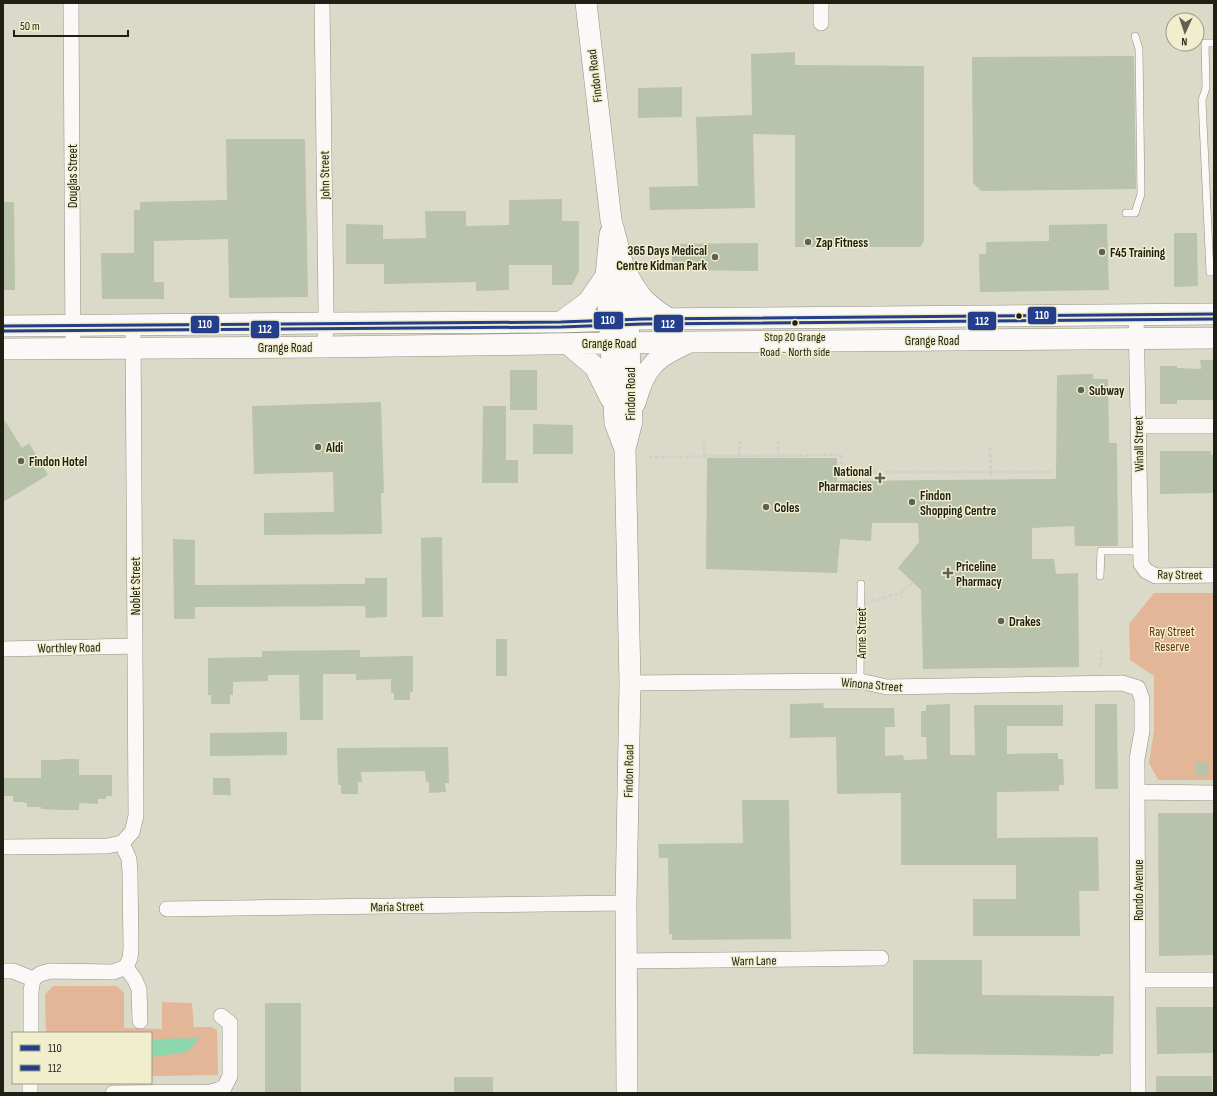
<svg xmlns="http://www.w3.org/2000/svg" width="1217" height="1096" font-family="'Sofia Sans Condensed',sans-serif">
<style>
.green{fill:#e4b698}
.water{fill:#8cd7ae}
.building{fill:#b9c2aa}
.lines{fill:none;stroke-linecap:round;stroke-linejoin:round}
.lane-casing{stroke:#929184;stroke-width:8}
.street-casing{stroke:#929184;stroke-width:16}
.secondary-casing{stroke:#929184;stroke-width:22}
.path{stroke:#d0cfca;stroke-width:2.5;stroke-dasharray:4 2;stroke-linecap:butt}
.lane{stroke:#faf9f7;stroke-width:7}
.street{stroke:#faf9f7;stroke-width:15}
.secondary{stroke:#faf9f7;stroke-width:21}
.bus-1-casing{stroke:#f1eece;stroke-width:6}
.bus-2-casing{stroke:#f1eece;stroke-width:6}
.bus-1{stroke:#243e8c;stroke-width:3}
.bus-2{stroke:#243e8c;stroke-width:3}
.poi-dot{fill:#616053;stroke:#f1eece;stroke-width:1.5}
.bus-dot{fill:#201f13;stroke:#f1eece;stroke-width:1.5}
.labels{text-anchor:middle;stroke-width:3;stroke-linejoin:round;paint-order:stroke}
.bus-label{font-size:12px;fill:#201f13;stroke:#f1eece}
.street-label{font-size:13px;fill:#201f13;stroke:#f1eece}
.poi-label{font-size:13px;font-weight:bold;fill:#201f13;stroke:#f1eece;text-anchor:start}
.park-label{font-size:13px;fill:#682f0c;stroke:#f1eece}
.line-badge{stroke:#f1eece;stroke-width:1.5}
.badge-label{font-size:11px;text-anchor:middle;font-weight:bold;fill:#fff}
</style>
<rect width="100%" height="100%" fill="#dbdac9"/>
<path class="green" d="M 1154,593 L 1214,593 L 1214,780 L 1158,780 L 1149,763 L 1154,731 L 1154,676 L 1130,660 L 1129,624 Z
M 53,986 L 117,986 L 124,993 L 124,1028 L 162,1029 L 162,1002 L 192,1003 L 194,1027 L 211,1027 L 217,1030 L 218,1075 L 151,1076 L 151,1033 L 46,1033 L 45,994 Z"/>
<path class="water" d="M 200,1038 L 187,1052 L 151,1057 L 151,1040 L 154,1039 Z"/>
<path class="building" d="M 795,52 L 795,65 L 924,66 L 924,241 L 920,247 L 795,247 L 795,135 L 753,134 L 755,208 L 650,210 L 649,187 L 698,186 L 696,117 L 752,115 L 751,54 Z
M 1134,56 L 1136,189 L 981,191 L 973,183 L 972,57 Z
M 682,87 L 682,117 L 638,118 L 638,88 Z
M 226,139 L 305,139 L 308,297 L 229,298 L 228,239 L 154,241 L 154,282 L 164,282 L 164,299 L 102,299 L 101,253 L 134,253 L 134,210 L 140,210 L 140,202 L 227,200 Z
M 562,199 L 562,221 L 579,221 L 579,271 L 572,285 L 552,285 L 552,265 L 509,265 L 509,290 L 476,291 L 476,282 L 384,284 L 384,264 L 346,264 L 346,224 L 383,225 L 383,239 L 426,238 L 425,211 L 466,211 L 466,226 L 509,225 L 509,200 Z
M 3,202 L 14,202 L 15,290 L 3,290 Z
M 1107,224 L 1109,290 L 980,292 L 979,254 L 986,254 L 986,242 L 1049,241 L 1049,225 Z
M 1174,233 L 1197,233 L 1198,286 L 1174,287 Z
M 758,243 L 758,271 L 672,270 L 672,244 Z
M 1200,360 L 1214,360 L 1214,400 L 1177,400 L 1177,404 L 1160,404 L 1160,366 L 1177,366 L 1177,368 L 1201,369 Z
M 510,370 L 537,370 L 537,410 L 510,410 Z
M 1093,374 L 1093,379 L 1108,379 L 1109,443 L 1117,443 L 1118,546 L 1075,546 L 1074,526 L 1032,528 L 1032,559 L 1054,559 L 1056,574 L 1078,573 L 1079,667 L 923,669 L 921,590 L 898,568 L 919,542 L 918,523 L 872,523 L 871,541 L 840,539 L 837,573 L 706,569 L 707,458 L 837,458 L 837,481 L 1056,479 L 1057,375 Z
M 381,402 L 384,493 L 381,493 L 382,534 L 264,535 L 264,513 L 334,512 L 333,472 L 254,474 L 252,406 Z
M 483,406 L 506,406 L 506,460 L 518,460 L 518,483 L 482,483 Z
M 3,418 L 22,448 L 29,443 L 48,475 L 3,502 Z
M 533,424 L 573,425 L 573,454 L 533,454 Z
M 1160,451 L 1211,451 L 1211,455 L 1214,455 L 1214,493 L 1160,494 Z
M 442,537 L 443,617 L 422,617 L 421,538 Z
M 173,539 L 195,540 L 195,585 L 365,584 L 365,578 L 387,578 L 387,617 L 366,618 L 365,606 L 195,607 L 195,619 L 174,619 Z
M 496,639 L 507,639 L 507,676 L 496,676 Z
M 360,650 L 360,657 L 413,656 L 413,692 L 410,692 L 410,700 L 394,700 L 394,693 L 391,693 L 391,679 L 356,680 L 356,674 L 323,674 L 323,720 L 300,720 L 299,675 L 268,675 L 268,681 L 233,682 L 233,695 L 230,695 L 230,704 L 211,704 L 211,695 L 208,695 L 208,658 L 262,657 L 262,651 Z
M 823,703 L 824,708 L 894,708 L 895,727 L 885,727 L 885,756 L 903,755 L 904,760 L 927,759 L 926,737 L 921,737 L 921,711 L 926,711 L 926,705 L 950,704 L 950,755 L 975,755 L 974,705 L 1063,705 L 1063,726 L 1007,726 L 1007,754 L 1058,753 L 1058,759 L 1063,759 L 1064,785 L 1059,785 L 1059,791 L 997,792 L 997,838 L 1098,837 L 1099,891 L 1079,891 L 1080,936 L 973,936 L 973,899 L 1016,899 L 1016,865 L 901,865 L 901,793 L 837,794 L 836,737 L 790,738 L 790,704 Z
M 1095,704 L 1117,704 L 1118,789 L 1095,789 Z
M 287,732 L 287,755 L 210,756 L 210,733 Z
M 448,747 L 449,783 L 445,783 L 446,792 L 429,793 L 429,782 L 426,782 L 425,771 L 361,772 L 362,782 L 358,782 L 358,794 L 341,794 L 341,785 L 338,785 L 337,748 Z
M 61,759 L 79,759 L 79,775 L 112,775 L 112,796 L 106,796 L 106,799 L 98,799 L 98,804 L 79,803 L 79,810 L 61,810 L 41,809 L 41,807 L 27,807 L 27,803 L 24,803 L 24,802 L 13,802 L 13,796 L 3,796 L 3,778 L 41,778 L 41,760 L 61,760 Z
M 1196,762 L 1209,763 L 1208,776 L 1195,775 Z
M 213,778 L 230,778 L 231,795 L 213,795 Z
M 742,800 L 789,800 L 791,939 L 672,940 L 672,934 L 669,934 L 668,858 L 659,858 L 658,844 L 743,843 Z
M 1158,813 L 1214,813 L 1214,955 L 1159,956 Z
M 913,960 L 982,960 L 982,995 L 1114,996 L 1113,1054 L 1100,1054 L 1100,1056 L 913,1054 Z
M 265,1003 L 301,1003 L 301,1093 L 265,1093 Z
M 1156,1007 L 1214,1007 L 1214,1053 L 1157,1054 Z
M 1158,1076 L 1212,1076 L 1212,1093 L 1156,1093 L 1156,1077 Z
M 454,1077 L 493,1077 L 493,1093 L 454,1093 Z"/>
<g class="lines">
<defs>
<path id="lane" d="M 1214,43 L 1205,43 L 1206,88 L 1202,100 L 1210,272 L 1214,272
M 1126,213 L 1135,213 L 1141,194 L 1139,49 L 1135,36
M 1100,576 L 1101,551 L 1141,551
M 860,681 L 861,584"/>
<path id="street" d="M 71,3 L 73,349
M 322,3 L 326,308 L 325,347
M 821,3 L 821,23
M 1136,315 L 1141,564 L 1146,571 L 1156,576 L 1214,575
M 1138,426 L 1214,426
M 3,649 L 135,646
M 630,683 L 860,681 L 887,687 L 1122,683 L 1138,688 L 1142,699 L 1142,731 L 1137,759 L 1138,1093
M 1137,792 L 1214,793
M 122,843 L 132,832 L 136,816 L 133,325
M 3,847 L 107,846 L 122,843
M 167,909 L 626,903
M 627,961 L 881,958
M 126,967 L 135,980 L 139,989 L 140,1021
M 3,971 L 13,971 L 33,979
M 1138,980 L 1214,980
M 31,1033 L 31,991 L 33,979 L 40,974 L 50,971 L 113,972 L 126,967 L 130,958 L 131,949 L 130,872 L 129,859 L 122,843
M 30,1093 L 30,1083
M 113,1093 L 211,1092 L 224,1088 L 230,1076 L 230,1023 L 221,1016"/>
<path id="secondary" d="M 586,3 L 611,220 L 624,269 L 628,319 L 632,421 L 625,449 L 630,683 L 626,903 L 627,1093
M 610,234 L 606,276 L 611,343 L 615,423 L 625,449
M 627,274 C 640,298 646,304 669,319
M 561,322 L 588,302 L 606,276
M 3,326 L 326,323 L 561,322 L 643,319 L 1214,314
M 568,344 L 595,367 L 611,399
M 3,349 L 325,347 L 689,342 L 1214,338
M 635,403 C 639,390 643,376 652,366 C 660,355 676,349 687,343"/>
</defs>
<use href="#lane" class="lane-casing"/>
<use href="#street" class="street-casing"/>
<use href="#secondary" class="secondary-casing"/>
<path class="path" d="M 704,441 L 704,457
M 778,441 L 778,456
M 990,447 L 991,478
M 739,456 L 740,441
M 649,457 L 841,455 L 842,472 L 1053,472
M 871,600 L 875,600 L 901,593 L 912,583
M 1101,651 L 1101,669"/>
<use href="#lane" class="lane"/>
<use href="#street" class="street"/>
<use href="#secondary" class="secondary"/>
<defs>
<path id="bus-1" d="M 3,326 L 561,322 L 643,319 L 1214,314"/>
<path id="bus-2" d="M 3,331 L 561,327 L 643,324 L 1214,319"/>
</defs>
<use href="#bus-1" class="bus-1-casing"/>
<use href="#bus-2" class="bus-2-casing"/>
<use href="#bus-1" class="bus-1"/>
<use href="#bus-2" class="bus-2"/>
</g>
<g class="poi-dot">
<circle cx="808" cy="242" r="4"/>
<circle cx="1102" cy="252" r="4"/>
<circle cx="715" cy="257" r="4"/>
<circle cx="1081" cy="390" r="4"/>
<circle cx="318" cy="447" r="4"/>
<circle cx="21" cy="461" r="4"/>
<path d="M878 472h4v4h4v4h-4v4h-4v-4h-4v-4h4z"/>
<circle cx="912" cy="502" r="4"/>
<circle cx="766" cy="507" r="4"/>
<path d="M946 567h4v4h4v4h-4v4h-4v-4h-4v-4h4z"/>
<circle cx="1001" cy="621" r="4"/>
</g>
<g class="bus-dot">
<circle cx="1019" cy="316" r="3.5"/>
<circle cx="795" cy="323" r="3.5"/>
</g>
<g class="labels">
<g class="bus-label">
<text x="795" y="341">Stop 20 Grange<tspan x="795" dy="15">Road - North side</tspan></text>
</g>
<g class="street-label">
<text transform="translate(594 76) rotate(-97)" y="5">Findon Road</text>
<text transform="translate(324 175) rotate(-91)" y="5">John Street</text>
<text transform="translate(72 176) rotate(-90)" y="5">Douglas Street</text>
<text x="932" y="345">Grange Road</text>
<text x="609" y="348">Grange Road</text>
<text x="285" y="352">Grange Road</text>
<text transform="translate(630 394) rotate(-90)" y="5">Findon Road</text>
<text transform="translate(1138 444) rotate(-91)" y="5">Winall Street</text>
<text transform="translate(1180 574) rotate(1)" y="5">Ray Street</text>
<text transform="translate(135 586) rotate(-90)" y="5">Noblet Street</text>
<text transform="translate(861 633) rotate(-90)" y="5">Anne Street</text>
<text transform="translate(69 647) rotate(-1)" y="5">Worthley Road</text>
<text transform="translate(872 684) rotate(5)" y="5">Winona Street</text>
<text transform="translate(628 771) rotate(-89)" y="5">Findon Road</text>
<text transform="translate(1138 890) rotate(-90)" y="5">Rondo Avenue</text>
<text transform="translate(397 906) rotate(-1)" y="5">Maria Street</text>
<text transform="translate(754 960) rotate(-1)" y="5">Warn Lane</text>
</g>
<g class="poi-label">
<text x="816" y="247">Zap Fitness</text>
<text x="707" y="255" text-anchor="end">365 Days Medical<tspan x="707" dy="15">Centre Kidman Park</tspan></text>
<text x="1110" y="257">F45 Training</text>
<text x="1089" y="395">Subway</text>
<text x="326" y="452">Aldi</text>
<text x="29" y="466">Findon Hotel</text>
<text x="872" y="476" text-anchor="end">National<tspan x="872" dy="15">Pharmacies</tspan></text>
<text x="920" y="500">Findon<tspan x="920" dy="15">Shopping Centre</tspan></text>
<text x="774" y="512">Coles</text>
<text x="956" y="571">Priceline<tspan x="956" dy="15">Pharmacy</tspan></text>
<text x="1009" y="626">Drakes</text>
</g>
<g class="park-label">
<text x="1172" y="636">Ray Street<tspan x="1172" dy="15">Reserve</tspan></text>
</g>
</g>
<g class="line-badge">
<rect x="1027" y="306" width="30" height="19" rx="4" fill="#243e8c"/>
<rect x="593" y="311" width="31" height="19" rx="4" fill="#243e8c"/>
<rect x="967" y="311" width="30" height="20" rx="4" fill="#243e8c"/>
<rect x="653" y="314" width="31" height="19" rx="4" fill="#243e8c"/>
<rect x="190" y="315" width="30" height="19" rx="4" fill="#243e8c"/>
<rect x="250" y="320" width="30" height="19" rx="4" fill="#243e8c"/>
</g>
<g class="badge-label">
<text x="1042" y="319">110</text>
<text x="608" y="324">110</text>
<text x="982" y="325">112</text>
<text x="668" y="328">112</text>
<text x="205" y="328">110</text>
<text x="265" y="333">112</text>
</g>
<rect width="1217" height="1096" fill="none" stroke="#201f13" stroke-width="8"/>
<rect x="12" y="1032" width="140" height="52" fill="#f1eece" stroke="#9d9b83"/>
<rect x="20" y="1045" width="20" height="6" fill="#243e8c" stroke="#9d9b83"/>
<text x="48" y="1052" font-size="12" fill="#201f13">110</text>
<rect x="20" y="1065" width="20" height="6" fill="#243e8c" stroke="#9d9b83"/>
<text x="48" y="1072" font-size="12" fill="#201f13">112</text>
<g transform="translate(1185 32) rotate(183)"><circle r="19" fill="#f1eece" stroke="#9d9b83"/>
<path d="M0-3L7 15L0 10L-7 15Z" fill="#616053"/>
<text y="-6" font-size="11" font-weight="bold" text-anchor="middle" fill="#201f13">N</text>
</g>
<path d="M14 30v6h114v-6" fill="none" stroke="#201f13" stroke-width="2"/>
<text x="20" y="30" font-size="12" fill="#201f13" stroke="#f1eece" stroke-width="3" paint-order="stroke">50 m</text>
</svg>
